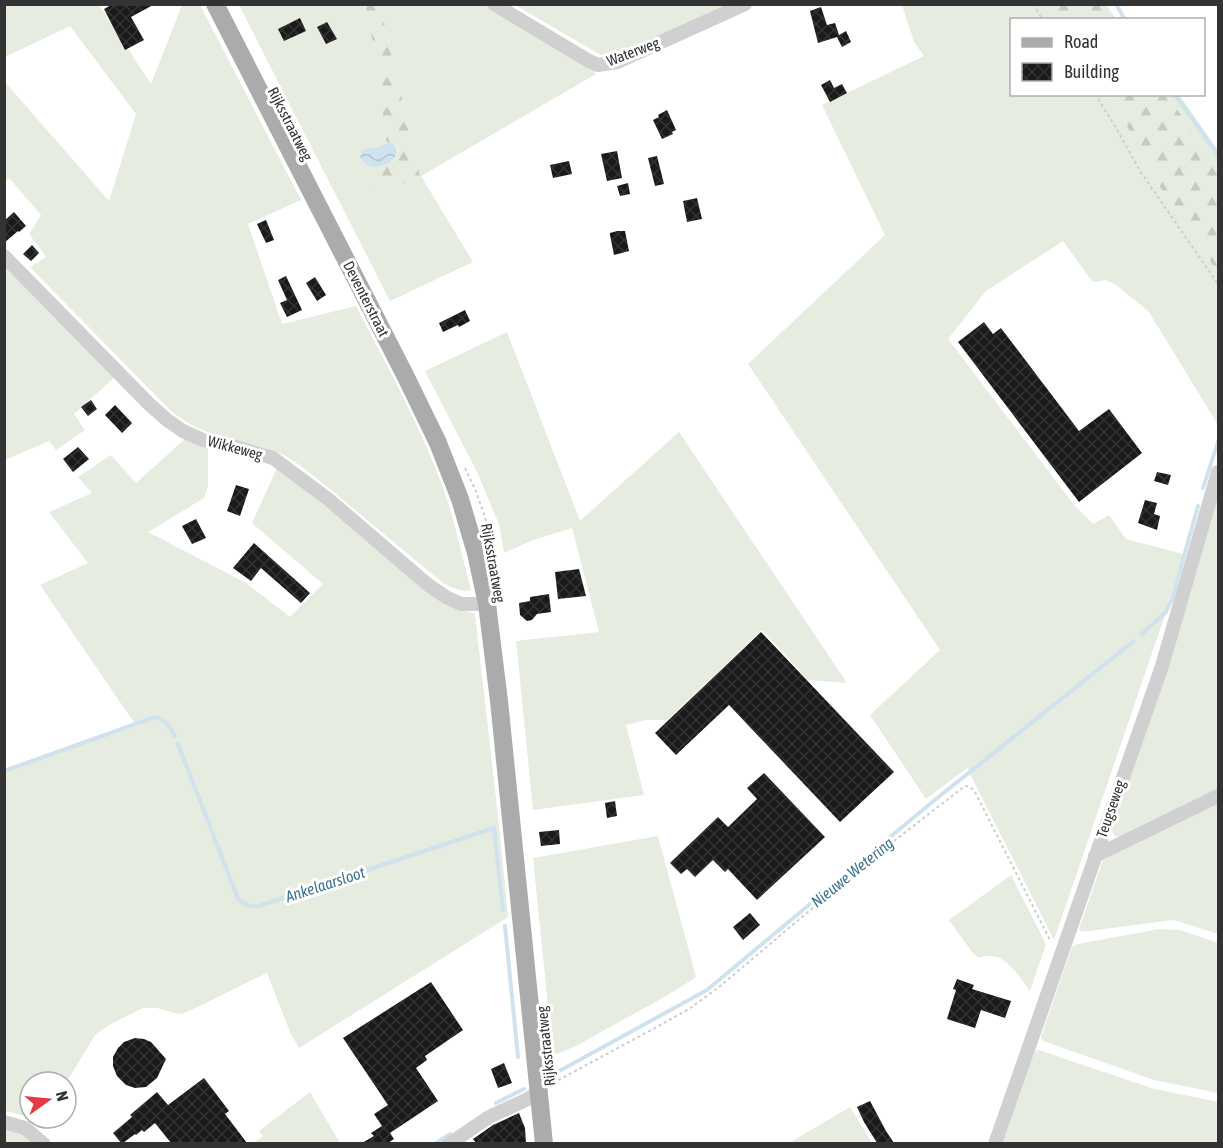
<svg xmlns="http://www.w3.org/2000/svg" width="1223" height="1148" font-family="'Asap Condensed',sans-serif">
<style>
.grass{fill:#e6ecdf}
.forest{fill:url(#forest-firs)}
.water{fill:url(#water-waves)}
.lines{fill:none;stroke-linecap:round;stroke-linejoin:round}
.stream{stroke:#cfe2ee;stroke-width:4}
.building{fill:url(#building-cross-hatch)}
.path{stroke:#cdcdcd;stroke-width:2;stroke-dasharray:3 3;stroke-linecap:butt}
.minor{stroke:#d0d0d0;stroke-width:14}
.major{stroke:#ababab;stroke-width:18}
.labels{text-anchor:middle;stroke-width:6;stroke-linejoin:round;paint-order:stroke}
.street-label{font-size:15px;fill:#333;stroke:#fff}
.water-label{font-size:16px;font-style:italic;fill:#3f7597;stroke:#fff}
</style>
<defs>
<pattern id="forest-firs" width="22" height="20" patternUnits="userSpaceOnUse" patternTransform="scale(1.5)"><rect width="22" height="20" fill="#e6ecdf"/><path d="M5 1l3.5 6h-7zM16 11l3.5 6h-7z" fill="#c6cbc0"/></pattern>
<pattern id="water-waves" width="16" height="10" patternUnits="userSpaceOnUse" patternTransform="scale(1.5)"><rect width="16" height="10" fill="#cfe2ee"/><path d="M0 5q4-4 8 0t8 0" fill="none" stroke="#b2c2cd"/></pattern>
<pattern id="building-cross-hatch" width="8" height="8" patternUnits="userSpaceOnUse" patternTransform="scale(1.5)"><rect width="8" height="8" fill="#1a1a1a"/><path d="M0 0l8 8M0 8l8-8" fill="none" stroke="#333"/></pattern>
</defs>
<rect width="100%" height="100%" fill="#fff"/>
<path class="grass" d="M 5,5 L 99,5 L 151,84 L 182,5 L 200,5 L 301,200 L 248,224 L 282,324 L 356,306 C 387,366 420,425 443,488 C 455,521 462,556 471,590 C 461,593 452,587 443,583 L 320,481 C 305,469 290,456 273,451 C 234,438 203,438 170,410 L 30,267 L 46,257 L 29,234 L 41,215 L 10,179 L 5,180 L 4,81 L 109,201 L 136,114 L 70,26 L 5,57 Z
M 239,5 L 365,5 L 383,91 L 383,131 L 387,143 L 381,147 L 368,148 L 374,167 L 375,167 L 373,183 L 420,176 L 380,5 L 495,5 L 588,61 L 596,74 L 421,176 L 473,262 L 390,301 Z
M 515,5 L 733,5 L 625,53 L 608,57 L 601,55 Z
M 902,5 L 1045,5 L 1055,19 L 1012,20 L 1012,94 L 1107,95 C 1117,110 1132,125 1131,144 L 1218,273 L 1218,425 L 1149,312 L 1115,284 L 1105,280 L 1095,282 L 1091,280 L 1063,241 L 986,291 L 948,339 L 1074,505 L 1093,524 L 1109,515 L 1126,539 L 1183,554 L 1165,615 L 1054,940 L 967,768 L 926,799 L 870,715 L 940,650 L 748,364 L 885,235 L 822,105 L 924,56 L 914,42 Z
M 1167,95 L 1179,95 L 1218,150 L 1218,167 Z
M 4,265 L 115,377 L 74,414 L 85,430 L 56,450 L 49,441 L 5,460 Z
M 507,332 L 580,521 L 679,432 L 847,683 L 808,680 L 762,630 L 667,720 L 646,720 L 626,725 L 644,795 L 533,810 L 516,641 L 599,632 L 572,528 L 533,540 L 504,553 L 499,524 L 477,472 L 425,371 Z
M 185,439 L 208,448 L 208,486 L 204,498 L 148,532 L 246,583 L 290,617 L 323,584 L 252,523 L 278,466 L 456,608 L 475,614 L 499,825 L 508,917 L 299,1048 L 290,1032 L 267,973 L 185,1013 L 178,1014 L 157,1008 L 143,1008 L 107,1026 L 95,1035 L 66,1083 L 30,1082 L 30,1118 L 45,1118 L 40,1125 C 30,1116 18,1114 5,1111 L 4,770 L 135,724 L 40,585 L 88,563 L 49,512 L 92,493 L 78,477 L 111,455 L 136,483 Z
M 1218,487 L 1218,790 L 1123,836 L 1117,837 L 1114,835 L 1112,831 Z
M 1218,802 L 1218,934 L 1174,920 L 1081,932 L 1079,929 L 1103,860 Z
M 658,836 L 696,977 C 670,995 640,1010 612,1026 C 593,1036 574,1049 553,1055 L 533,858 Z
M 1011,875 L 1046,944 L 1030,991 C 1018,975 1003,948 979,958 L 972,952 L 949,920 Z
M 1159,929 L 1180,930 L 1218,943 L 1218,1093 L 1154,1080 L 1046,1042 L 1043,1041 L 1041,1037 L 1072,947 L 1075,945 L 1083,943 Z
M 1039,1050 L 1151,1088 L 1218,1102 L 1218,1143 L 1003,1143 L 1035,1051 Z
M 310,1092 L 340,1143 L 253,1143 L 263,1136 L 259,1131 Z
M 850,1107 L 872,1143 L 789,1143 Z
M 5,1125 L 10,1127 L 39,1144 L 5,1144 Z"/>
<path class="forest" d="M 365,5 L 380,5 L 420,176 L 377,194 L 373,183 L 375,167 C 387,166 392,160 398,150 L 395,145 L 391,142 L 387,143 L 383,131 L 383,91 Z
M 1045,5 L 1106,5 L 1116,19 L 1055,19 Z
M 1107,95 L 1167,95 L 1218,167 L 1218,273 L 1131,144 C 1132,125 1117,110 1107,95 Z"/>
<path class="water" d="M 391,142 C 412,155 370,182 360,156 C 365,144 372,150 381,146 C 385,145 387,143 391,142 Z"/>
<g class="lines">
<path class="stream" d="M 1116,4 L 1125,20
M 1175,94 L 1218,155
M 1203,488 L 1218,442
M 1142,634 L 1166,612 L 1172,599 L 1198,506
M 178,744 L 238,899 C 245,905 250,907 259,906 L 494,828 L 503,910
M 4,771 L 155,717 C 166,720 169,726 175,736
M 505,926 L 518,1057
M 552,1075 L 707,990 L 931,803 L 1134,641
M 496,1103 L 524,1089
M 435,1144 L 450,1134"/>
</g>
<path class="building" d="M 113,4 L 155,4 L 131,17 L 144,40 L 125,50 L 104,9 Z
M 821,7 L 827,25 L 835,23 L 839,35 L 846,31 L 851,42 L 842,47 L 837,37 L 818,43 L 810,11 Z
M 300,18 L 306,31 L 284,41 L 278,29 Z
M 327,22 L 337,39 L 326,44 L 317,27 Z
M 830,80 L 834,88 L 842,84 L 847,93 L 830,102 L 821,85 Z
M 667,110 L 676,130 L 672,132 L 673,134 L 662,139 L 653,120 L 659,117 L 658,115 Z
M 617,151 L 622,178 L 607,181 L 601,154 Z
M 657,156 L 664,184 L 655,186 L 648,158 Z
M 569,161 L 572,174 L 553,178 L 550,165 Z
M 628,183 L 630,194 L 620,196 L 617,186 Z
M 697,198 L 702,219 L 687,222 L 683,201 Z
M 14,212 L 26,226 L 19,232 L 18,231 L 4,243 L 4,221 Z
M 266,220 L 274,240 L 266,243 L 257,224 Z
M 617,231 L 625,231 L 629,251 L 614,255 L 610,235 L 610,233 Z
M 32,245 L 39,253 L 31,261 L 23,254 Z
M 286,276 L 302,310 L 287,317 L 280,303 L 287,300 L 278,280 Z
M 315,277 L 326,295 L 317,301 L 306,283 Z
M 465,310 L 470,321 L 459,327 L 458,325 L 443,332 L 439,323 Z
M 984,322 L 993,334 L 1001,328 L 1079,431 L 1109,409 L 1142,453 L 1079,502 L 958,342 Z
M 91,400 L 97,409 L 88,416 L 81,407 Z
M 115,405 L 132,423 L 122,433 L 105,415 Z
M 78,447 L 89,459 L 73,472 L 63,459 Z
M 1157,472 L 1171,475 L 1168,485 L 1154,481 Z
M 236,485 L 249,489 L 240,516 L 227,511 Z
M 1145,500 L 1157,503 L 1154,514 L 1160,516 L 1157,530 L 1138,523 Z
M 196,519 L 206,538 L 192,544 L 182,526 Z
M 254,543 L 310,593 L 301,603 L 261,568 L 251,581 L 233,568 Z
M 579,569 L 586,596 L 558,599 L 555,572 Z
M 549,594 L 551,612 L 537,614 L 532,620 L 527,621 L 520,615 L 519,603 L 530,601 L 530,597 Z
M 761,632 L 894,772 L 840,822 L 729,705 L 676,755 L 655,733 Z
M 764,773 L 825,837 L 757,900 L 728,869 L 725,872 L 713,860 L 695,877 L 687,869 L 681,874 L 670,863 L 718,817 L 728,827 L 757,799 L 747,788 Z
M 615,801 L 617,816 L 607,818 L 605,803 Z
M 559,830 L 560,844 L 541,846 L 539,832 Z
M 750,913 L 760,925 L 743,940 L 733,927 Z
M 957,979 L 974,985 L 972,989 L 1011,1001 L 1005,1018 L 981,1010 L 975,1028 L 947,1019 L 956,990 L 953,989 Z
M 431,982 L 463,1030 L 425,1056 L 427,1060 L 416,1068 L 438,1101 L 390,1133 L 394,1139 L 388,1143 L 362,1143 L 374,1136 L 371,1133 L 382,1126 L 374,1114 L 388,1105 L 343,1038 Z
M 135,1038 L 144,1039 L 151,1042 L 166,1059 L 157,1078 L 146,1087 L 135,1088 L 126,1085 L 117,1076 L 113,1066 L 113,1057 L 118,1048 L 124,1042 Z
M 504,1063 L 512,1083 L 498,1088 L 491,1069 Z
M 204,1078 L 229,1111 L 225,1114 L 247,1143 L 171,1143 L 155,1123 L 144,1132 L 142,1130 L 136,1135 L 135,1134 L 123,1143 L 121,1143 L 113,1133 L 132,1117 L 130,1115 L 157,1092 L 168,1105 Z
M 870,1101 L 886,1131 L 894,1143 L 877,1143 L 864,1122 L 857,1107 Z
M 519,1113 L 525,1128 L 526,1143 L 476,1143 L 473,1139 L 493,1125 Z"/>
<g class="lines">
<path class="path" d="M 1033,4 L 1043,20
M 1095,94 L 1115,126 L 1140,171 L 1218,284
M 465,468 L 476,491 L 492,538 L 496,571
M 553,1083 L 642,1035 L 689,1009 L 719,987 L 872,858 L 965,786 L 970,787 L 974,790 L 1051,942"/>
<path class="minor" d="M 494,4 L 589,61 L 598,65 L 617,62 L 745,4
M 4,256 L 148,403 L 167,420 L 183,431 L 203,440 L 232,446 L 273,458 L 328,499 L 427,584 L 446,597 L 461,604 L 487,604
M 1095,856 L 1218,796
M 4,1122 L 25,1128 L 44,1144
M 449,1144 L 489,1117 L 528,1099 L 538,1092
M 995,1144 L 1162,666 L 1218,472"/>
<path class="major" d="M 215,4 L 406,377 L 438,443 L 460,499 L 476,553 L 487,604 L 499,701 L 544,1144"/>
</g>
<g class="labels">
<g class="street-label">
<text transform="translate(633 52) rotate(-21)" y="5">Waterweg</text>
<text transform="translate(290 124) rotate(63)" y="5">Rijksstraatweg</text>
<text transform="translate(366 299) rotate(63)" y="5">Deventerstraat</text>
<text transform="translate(235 448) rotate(15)" y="5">Wikkeweg</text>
<text transform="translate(493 563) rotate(80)" y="5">Rijksstraatweg</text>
<text transform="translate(1111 809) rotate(-71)" y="5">Teugseweg</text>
<text transform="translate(546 1046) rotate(-96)" y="5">Rijksstraatweg</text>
</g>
<g class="water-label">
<text transform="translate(852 872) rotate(-39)" y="6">Nieuwe Wetering</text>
<text transform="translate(325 884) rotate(-18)" y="6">Ankelaarsloot</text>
</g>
</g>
<rect width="1223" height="1148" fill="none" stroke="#333333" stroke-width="12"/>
<rect x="1010" y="18" width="195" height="78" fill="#ffffff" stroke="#adadad" stroke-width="1.5"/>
<rect x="1022" y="38" width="30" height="9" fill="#ababab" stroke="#adadad" stroke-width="1.5"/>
<text x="1064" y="48" font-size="18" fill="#333333">Road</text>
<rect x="1022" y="63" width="30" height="18" fill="url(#building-cross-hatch)" stroke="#adadad" stroke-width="1.5"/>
<text x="1064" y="78" font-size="18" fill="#333333">Building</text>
<g transform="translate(48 1100) rotate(75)"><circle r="28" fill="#ffffff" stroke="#adadad" stroke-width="1.5"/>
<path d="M0-4.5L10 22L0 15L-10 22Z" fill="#e63946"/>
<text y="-9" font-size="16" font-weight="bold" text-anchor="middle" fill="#333333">N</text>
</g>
</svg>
